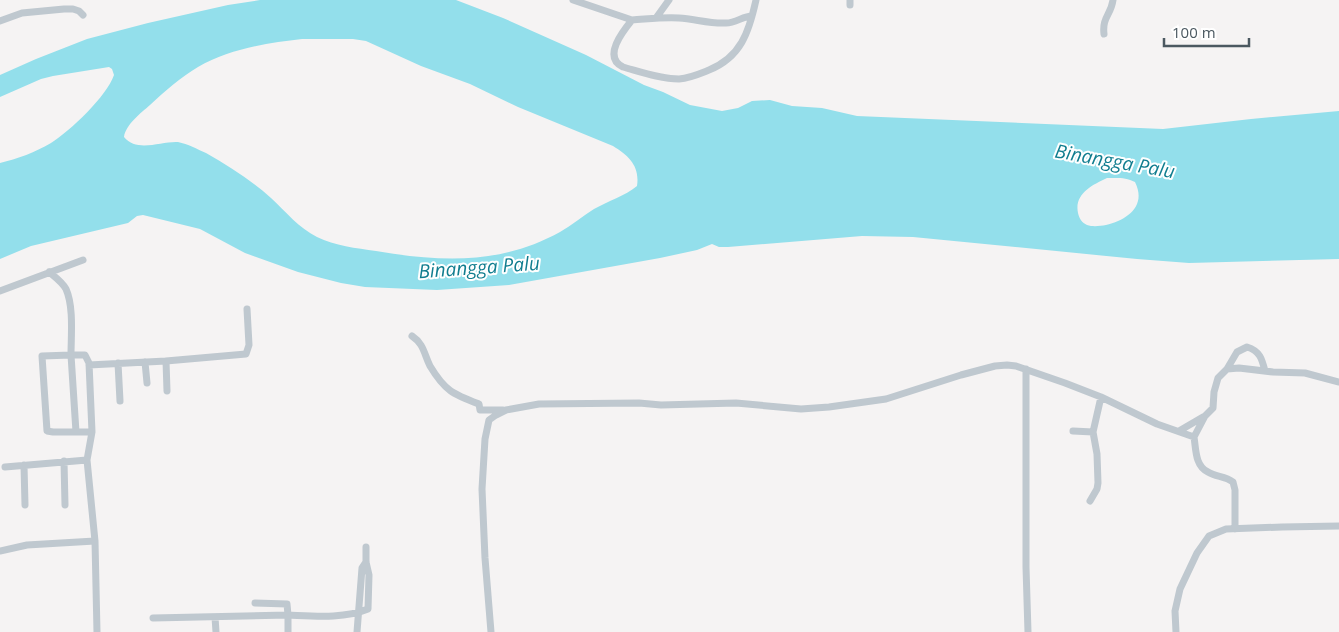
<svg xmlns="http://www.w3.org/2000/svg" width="1339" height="632" font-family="'Open Sans',sans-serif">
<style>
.water{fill:#93dfeb;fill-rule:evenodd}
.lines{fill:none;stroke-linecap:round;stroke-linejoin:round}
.minor{stroke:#bfc8cf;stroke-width:7}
.labels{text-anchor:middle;stroke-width:4;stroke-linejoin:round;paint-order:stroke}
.water-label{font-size:19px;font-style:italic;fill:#107d8f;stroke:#fff}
</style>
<rect width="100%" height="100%" fill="#f5f3f3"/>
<path class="water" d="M 260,0 L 456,0 L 503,18 L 586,55 L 644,85 L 663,92 L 690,105 L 722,111 L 738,108 L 752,101 L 770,100 L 792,106 L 822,108 L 857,116 L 1163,129 L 1251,119 L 1339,111 L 1339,259 L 1189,263 L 1137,259 L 913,237 L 862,236 L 728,247 L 719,247 L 712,244 L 697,250 L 660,258 L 509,285 L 437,290 L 365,287 L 341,283 L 298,272 L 245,253 L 200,229 L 143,215 L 137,216 L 128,223 L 31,246 L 0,259 L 0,163 C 17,159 36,152 51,143 C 70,131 107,96 114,75 L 112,69 L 109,67 L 53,76 L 41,79 L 0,97 L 0,75 L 36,59 L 87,39 L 148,23 L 228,5 ZM 302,39 L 353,39 L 366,41 L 421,66 L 470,84 L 518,107 L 613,146 C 629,156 640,166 637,186 C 625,196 608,201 594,209 C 583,216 572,225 560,232 C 500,265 441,262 376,251 C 356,248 335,246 317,237 C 299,228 286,212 271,198 C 252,181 229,166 206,153 C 197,149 188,144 178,142 C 161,141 137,153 124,137 C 126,124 141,113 150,105 C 165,91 181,77 198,67 C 229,49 267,43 302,39 ZM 1107,178 C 1117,178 1126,177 1135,182 C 1147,206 1127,220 1106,225 C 1100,226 1093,227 1087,225 C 1082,223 1079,218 1078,213 C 1074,194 1092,185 1107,178 Z"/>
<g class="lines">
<path class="minor" d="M 573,0 L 632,20
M 850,5 L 850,0
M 752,16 C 743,16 736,23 726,23 C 710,24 695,19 679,18 C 663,17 648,19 632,20 C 623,31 602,57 623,67 C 641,72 661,79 679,79 C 690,78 699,74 709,70 C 741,57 749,32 756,0
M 656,18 L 669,0
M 0,21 L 22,13 L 64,9 L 73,9 L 79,11 L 83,15
M 1104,34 C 1102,17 1111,15 1113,0
M 49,272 C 55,277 62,282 66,289 C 74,307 71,336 71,355 L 85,355 L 89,363 L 92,432 L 87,460 L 95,541 L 97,632
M 0,291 L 83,260
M 412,336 C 424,344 424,354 430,366 C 445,391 453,394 479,404 L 480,410 L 503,410
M 145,362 L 147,383
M 118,363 L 120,401
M 89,365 L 166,361
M 1026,369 L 1026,567 L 1028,632
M 1227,369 L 1237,352 L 1247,347 C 1260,351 1262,359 1265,371
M 167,391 L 166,361 L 246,354 L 249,345 L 247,309
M 1073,431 L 1093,432
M 1179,431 L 1203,417
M 76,432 L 71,355 L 42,356 L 47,431 L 53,432 L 92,432
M 1194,437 L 1205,416 L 1213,408 L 1214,392 L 1218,378 L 1227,369 L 1239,368 L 1273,372 L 1305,373 L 1339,382
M 64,461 L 65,505
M 24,465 L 25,505
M 5,467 L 87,460
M 1090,501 L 1097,489 L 1098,483 L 1097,454 L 1093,432 L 1101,397
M 0,551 L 27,545 L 95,541
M 255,603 L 287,604 L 288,615 C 313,616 344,619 368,609 L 369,575 L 366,562 L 366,547
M 215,617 L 216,632
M 153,618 L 288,615 L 288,632
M 357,632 L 362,568 L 366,562
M 491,632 L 485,558 L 482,489 L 485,439 L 489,420 L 496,415 L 506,410 L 539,404 L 639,403 L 661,405 L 736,403 L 801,409 L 829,407 L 886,399 L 961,375 L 995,366 L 1007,365 L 1016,366 L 1065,383 L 1101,397 L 1157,424 L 1194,437 C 1196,449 1195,466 1208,472 C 1216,477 1225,476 1233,482 L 1235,490 L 1235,529
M 1176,632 L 1175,611 L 1180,589 L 1197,553 L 1209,536 L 1226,529 L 1282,527 L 1339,526"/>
</g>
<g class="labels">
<g class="water-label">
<text transform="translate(1115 161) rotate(10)" y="7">Binangga Palu</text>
<text transform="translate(479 267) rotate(-4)" y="7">Binangga Palu</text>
</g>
</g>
<path d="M1164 38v8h85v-8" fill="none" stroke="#4b5860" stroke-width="2.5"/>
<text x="1172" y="38" font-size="15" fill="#4b5860" stroke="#ffffff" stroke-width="4" paint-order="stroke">100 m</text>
</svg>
